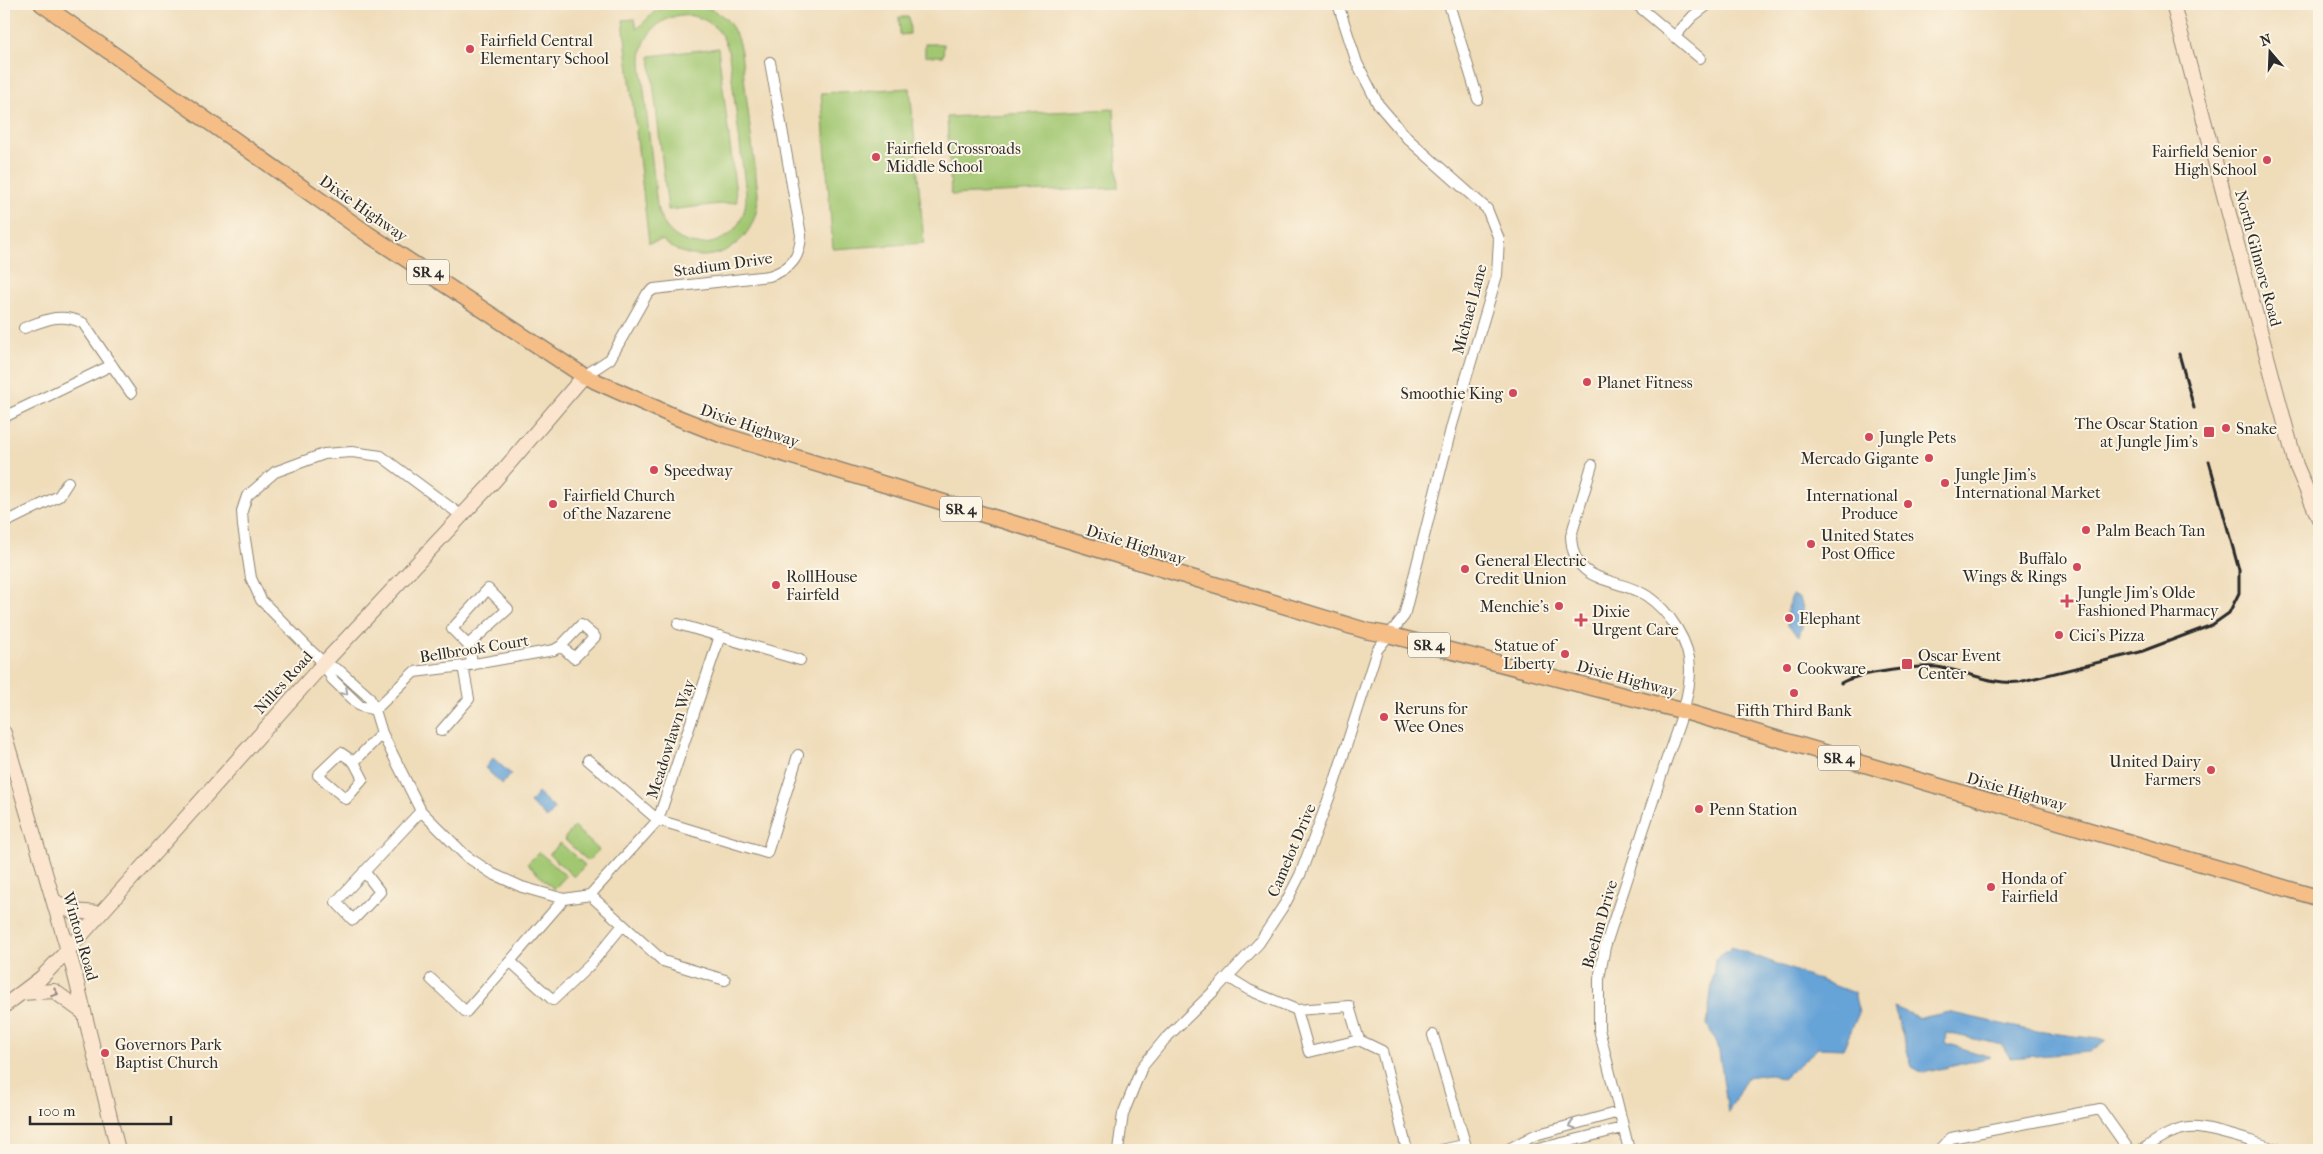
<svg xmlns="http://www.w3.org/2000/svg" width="2323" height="1154" font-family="'IM FELL French Canon',serif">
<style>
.green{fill:#a1c771;stroke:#66794e;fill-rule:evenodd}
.water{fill:#66a3d7;stroke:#486781}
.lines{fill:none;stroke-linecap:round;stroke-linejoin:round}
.street-casing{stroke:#8d8472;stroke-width:12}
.secondary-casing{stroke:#8d8472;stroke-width:16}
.primary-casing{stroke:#8d8472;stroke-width:18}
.street{stroke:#fff;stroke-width:10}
.secondary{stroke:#fbe5cf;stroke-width:14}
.primary{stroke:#f6be87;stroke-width:15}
.rail{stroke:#2b2b2b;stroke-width:3}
.oneway{stroke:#a0a0a0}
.oneway2{stroke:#93887d}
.poi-dot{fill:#d1495b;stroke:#fcf5e5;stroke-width:2}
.labels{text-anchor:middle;stroke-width:4;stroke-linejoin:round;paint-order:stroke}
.shield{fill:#fcf5e5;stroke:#6a6863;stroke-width:1}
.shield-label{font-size:15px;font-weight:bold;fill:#2b2b2b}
.poi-label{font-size:16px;fill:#2b2b2b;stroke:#fcf5e5;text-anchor:start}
.street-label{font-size:16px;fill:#2b2b2b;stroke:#fcf5e5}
</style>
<rect width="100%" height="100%" fill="#fcf5e5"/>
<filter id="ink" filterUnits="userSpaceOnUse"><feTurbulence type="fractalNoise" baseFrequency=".02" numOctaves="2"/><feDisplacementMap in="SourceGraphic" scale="10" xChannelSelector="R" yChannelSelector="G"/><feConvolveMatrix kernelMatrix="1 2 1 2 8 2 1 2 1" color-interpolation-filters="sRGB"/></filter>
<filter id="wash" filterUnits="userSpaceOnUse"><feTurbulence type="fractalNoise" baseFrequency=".0096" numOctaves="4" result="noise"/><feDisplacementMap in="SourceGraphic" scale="20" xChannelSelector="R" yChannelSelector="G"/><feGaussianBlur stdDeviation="1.12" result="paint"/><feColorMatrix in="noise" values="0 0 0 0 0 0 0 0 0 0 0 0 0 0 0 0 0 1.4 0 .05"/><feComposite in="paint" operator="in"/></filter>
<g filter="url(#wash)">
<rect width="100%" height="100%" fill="#efdcb9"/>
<path class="green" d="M 674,4 C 711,4 733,12 741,52 L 758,193 C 760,247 703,276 662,240 L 649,243 L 623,20 L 635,19 L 637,29 L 654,12 ZM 680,15 C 705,14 724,29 729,54 L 746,194 C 748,254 668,263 657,205 L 641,64 C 640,39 655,20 680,15 Z
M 899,17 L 909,17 L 910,34 L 900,35 Z
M 925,44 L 944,44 L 943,56 L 925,56 Z
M 718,48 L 737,202 L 668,210 L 650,56 Z
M 910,88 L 924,243 L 833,249 L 821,93 Z
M 1114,109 L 1118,188 L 951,195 L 947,117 Z
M 574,827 L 599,850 L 588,861 L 564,839 Z
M 560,843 L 585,865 L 574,877 L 549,854 Z
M 539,852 L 566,876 L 554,889 L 527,864 Z"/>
<path class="water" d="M 1792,595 L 1800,598 L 1805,615 L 1800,618 L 1803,624 L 1799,636 L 1788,626 L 1785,618 Z
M 493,758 L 511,774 L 502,784 L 485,768 Z
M 538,793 L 555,809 L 547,818 L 530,803 Z
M 1732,947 L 1854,993 L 1859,1013 L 1843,1049 L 1818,1048 L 1783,1079 L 1768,1074 L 1747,1077 L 1728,1113 L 1719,1051 L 1707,1024 L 1715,960 Z
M 1894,1007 L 1921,1018 L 1949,1012 L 2028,1030 L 2106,1040 L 2090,1052 L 2010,1058 L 2002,1045 L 1946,1033 L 1945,1043 L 1991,1057 L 1923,1073 L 1912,1067 Z"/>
</g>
<g filter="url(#ink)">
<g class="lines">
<defs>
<path id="street" d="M 1449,4 L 1478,99
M 1636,4 L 1700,58
M 1674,37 L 1693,16 L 1709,4
M 24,328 C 45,320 61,312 83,323 L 131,393
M 584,376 L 610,359 L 647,294 L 654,289 L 769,276 C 791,269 800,258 801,235 L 770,62
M 4,417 L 112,365
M 1592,465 L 1571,536 C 1573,586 1616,576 1647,596 C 1669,611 1690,642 1690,669 C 1690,702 1674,736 1664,767 C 1644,827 1625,887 1605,947 L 1599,979 L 1599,1029 L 1629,1150
M 462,516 L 381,456 L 352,452 L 324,454 L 275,472 L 247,496 L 242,511 L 243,526 L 251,578 L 261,600 L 311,651 L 324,663 L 340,671 L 369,697 L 375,710 L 382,733 L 421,811 L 466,856 L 493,874 L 522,887 L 564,899 L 590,895 L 658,820 L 767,853 L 798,755
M 4,523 L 59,496 L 68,482
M 678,624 L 800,660
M 468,645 L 508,609 L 488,589 L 452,629 L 468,645 L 473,665
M 324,663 L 332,679 L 360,706 L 375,710
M 375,710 L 414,672 L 463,666 L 554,650 L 561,646 L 574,658 L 595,637 L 581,625 L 561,646
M 441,731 L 469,699 L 463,666
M 588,760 L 658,820 L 720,636
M 354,762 L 363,779 L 346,799 L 318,775 L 341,753 L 354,762 L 382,733
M 364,871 L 380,892 L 353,920 L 336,902 L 421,811
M 590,895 L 663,961 L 725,980
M 511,962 L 553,1000 L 590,965 L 623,925
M 1228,977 L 1249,990 L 1297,1010
M 431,979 L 466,1012 L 564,899
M 1433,1035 L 1467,1150
M 1359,1040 L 1349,1006 L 1297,1010 L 1309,1052 L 1359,1040 L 1382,1051 L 1407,1150
M 1118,1150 L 1123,1114 L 1142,1067 L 1165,1039 L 1217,988 L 1259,943 L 1286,902 L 1300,875 L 1333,787 L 1377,650 L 1404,616 L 1452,425 L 1497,275 L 1499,239 L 1487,209 L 1408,139 L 1378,104 L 1357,63 L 1338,4
M 1441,1150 L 1464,1145
M 1507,1150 L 1535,1135 L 1619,1112
M 1534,1150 L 1623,1128
M 1940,1150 L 1951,1138 L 2100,1109 L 2129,1150
M 2142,1150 C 2158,1139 2177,1126 2198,1128 C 2224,1131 2255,1143 2280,1150"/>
<path id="secondary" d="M 2173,4 L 2296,465 L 2319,519
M 4,733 L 74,971 L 118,1150
M 53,900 L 71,911 L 100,913
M 21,993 L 54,991 L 84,1013
M 4,1006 L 41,978 L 68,950 L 324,663 L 495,480 L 584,376"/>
<path id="primary" d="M 42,4 L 368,234 L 584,376 L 671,415 L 722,435 L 1367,631 L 1390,635 L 1683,711 L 2319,898"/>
</defs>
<use href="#street" class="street-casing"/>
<use href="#secondary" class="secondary-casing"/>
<use href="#primary" class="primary-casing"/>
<use href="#street" class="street"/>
<use href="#secondary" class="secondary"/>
<use href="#primary" class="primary"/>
<path class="rail" d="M 2179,354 L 2194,408
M 1841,683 C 1857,673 1925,664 1943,668 C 1969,672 1992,685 2019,682 L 2140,652 L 2212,625 L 2229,613 L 2239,593 L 2239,570 L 2209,461"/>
</g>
<defs><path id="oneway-chevron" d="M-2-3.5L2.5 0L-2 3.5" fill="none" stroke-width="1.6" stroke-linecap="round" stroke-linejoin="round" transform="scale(1.25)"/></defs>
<g class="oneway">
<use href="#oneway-chevron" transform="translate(345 692) rotate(45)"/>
<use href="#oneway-chevron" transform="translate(1572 1125) rotate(164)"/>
</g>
<use class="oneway2" href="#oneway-chevron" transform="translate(55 993) rotate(20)"/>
</g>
<g class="poi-dot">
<circle cx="470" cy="49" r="5"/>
<circle cx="876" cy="157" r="5"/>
<circle cx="2267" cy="160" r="5"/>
<circle cx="1587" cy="382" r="5"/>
<circle cx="1513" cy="393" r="5"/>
<circle cx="2226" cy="428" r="5"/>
<rect x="2203" y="426" width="12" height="12" rx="2.5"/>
<circle cx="1869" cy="437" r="5"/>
<circle cx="1929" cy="458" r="5"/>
<circle cx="654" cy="470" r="5"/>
<circle cx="1945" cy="483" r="5"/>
<circle cx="553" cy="504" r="5"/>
<circle cx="1908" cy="504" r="5"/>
<circle cx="2086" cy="530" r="5"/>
<circle cx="1811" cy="544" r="5"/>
<circle cx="2077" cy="567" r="5"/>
<circle cx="1465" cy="569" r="5"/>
<circle cx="776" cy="585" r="5"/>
<path d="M2064.5 593.5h5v5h5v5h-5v5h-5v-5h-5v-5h5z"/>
<circle cx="1559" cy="606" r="5"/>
<circle cx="1789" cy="618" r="5"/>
<path d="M1578.5 612.5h5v5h5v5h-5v5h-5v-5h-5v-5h5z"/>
<circle cx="2059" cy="635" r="5"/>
<circle cx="1565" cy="654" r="5"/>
<rect x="1901" y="658" width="12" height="12" rx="2.5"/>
<circle cx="1787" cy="668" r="5"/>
<circle cx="1794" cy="693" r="5"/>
<circle cx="1384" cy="717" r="5"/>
<circle cx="2211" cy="770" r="5"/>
<circle cx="1699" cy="809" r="5"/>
<circle cx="1991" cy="887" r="5"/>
<circle cx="105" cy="1053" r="5"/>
</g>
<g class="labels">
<g class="shield">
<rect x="407" y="259.5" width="42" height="25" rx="4"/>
<rect x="940" y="496.5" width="42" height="25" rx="4"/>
<rect x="1408" y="632.5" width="42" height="25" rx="4"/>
<rect x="1818" y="745.5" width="42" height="25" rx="4"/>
</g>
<g class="shield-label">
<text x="428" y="277">SR 4</text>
<text x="961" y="514">SR 4</text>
<text x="1429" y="650">SR 4</text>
<text x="1839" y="763">SR 4</text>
</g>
<g class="poi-label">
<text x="480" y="46">Fairfield Central<tspan x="480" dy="18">Elementary School</tspan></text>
<text x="886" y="154">Fairfield Crossroads<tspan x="886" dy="18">Middle School</tspan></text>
<text x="2257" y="157" text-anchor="end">Fairfield Senior<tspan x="2257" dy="18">High School</tspan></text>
<text x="1597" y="388">Planet Fitness</text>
<text x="1503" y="399" text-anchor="end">Smoothie King</text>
<text x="2198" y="429" text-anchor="end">The Oscar Station<tspan x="2198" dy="18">at Jungle Jim's</tspan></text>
<text x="2236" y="434">Snake</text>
<text x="1879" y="443">Jungle Pets</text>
<text x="1919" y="464" text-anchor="end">Mercado Gigante</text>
<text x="664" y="476">Speedway</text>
<text x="1955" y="480">Jungle Jim’s<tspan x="1955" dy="18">International Market</tspan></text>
<text x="563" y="501">Fairfield Church<tspan x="563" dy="18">of the Nazarene</tspan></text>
<text x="1898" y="501" text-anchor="end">International<tspan x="1898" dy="18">Produce</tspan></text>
<text x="2096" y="536">Palm Beach Tan</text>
<text x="1821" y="541">United States<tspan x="1821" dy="18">Post Office</tspan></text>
<text x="2067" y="564" text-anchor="end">Buffalo<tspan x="2067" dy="18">Wings &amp; Rings</tspan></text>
<text x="1475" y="566">General Electric<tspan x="1475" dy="18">Credit Union</tspan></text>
<text x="786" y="582">RollHouse<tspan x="786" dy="18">Fairfeld</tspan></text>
<text x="2077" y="598">Jungle Jim’s Olde<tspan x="2077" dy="18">Fashioned Pharmacy</tspan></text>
<text x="1549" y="612" text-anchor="end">Menchie's</text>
<text x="1592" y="617">Dixie<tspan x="1592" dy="18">Urgent Care</tspan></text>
<text x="1799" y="624">Elephant</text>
<text x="2069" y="641">Cici’s Pizza</text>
<text x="1555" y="651" text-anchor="end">Statue of<tspan x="1555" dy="18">Liberty</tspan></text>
<text x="1918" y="661">Oscar Event<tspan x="1918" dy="18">Center</tspan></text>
<text x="1797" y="674">Cookware</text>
<text x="1394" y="714">Reruns for<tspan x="1394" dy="18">Wee Ones</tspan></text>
<text x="1794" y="716" text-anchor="middle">Fifth Third Bank</text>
<text x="2201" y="767" text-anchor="end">United Dairy<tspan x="2201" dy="18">Farmers</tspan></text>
<text x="1709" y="815">Penn Station</text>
<text x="2001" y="884">Honda of<tspan x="2001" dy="18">Fairfield</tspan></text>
<text x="115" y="1050">Governors Park<tspan x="115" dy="18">Baptist Church</tspan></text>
</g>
<g class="street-label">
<text transform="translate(364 208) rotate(35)" y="6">Dixie Highway</text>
<text transform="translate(2259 258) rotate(75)" y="6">North Gilmore Road</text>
<text transform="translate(723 264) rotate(-8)" y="6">Stadium Drive</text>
<text transform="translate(1469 309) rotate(-75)" y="6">Michael Lane</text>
<text transform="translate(750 425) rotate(19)" y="6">Dixie Highway</text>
<text transform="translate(1136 544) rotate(17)" y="6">Dixie Highway</text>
<text transform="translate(474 648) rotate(-9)" y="6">Bellbrook Court</text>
<text transform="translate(1627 678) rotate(15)" y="6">Dixie Highway</text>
<text transform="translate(283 682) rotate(-48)" y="6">Nilles Road</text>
<text transform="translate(670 739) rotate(-72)" y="6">Meadowlawn Way</text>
<text transform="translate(2017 791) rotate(16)" y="6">Dixie Highway</text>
<text transform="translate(1291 850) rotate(-67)" y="6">Camelot Drive</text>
<text transform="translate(1599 924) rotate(-74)" y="6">Boehm Drive</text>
<text transform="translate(81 936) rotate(74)" y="6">Winton Road</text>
</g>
</g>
<rect width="2323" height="1154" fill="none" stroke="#fcf5e5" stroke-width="20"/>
<g transform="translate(2270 52) rotate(341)" stroke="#fcf5e5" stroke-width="4" paint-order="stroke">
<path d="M0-4L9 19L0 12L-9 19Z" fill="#2b2b2b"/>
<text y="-8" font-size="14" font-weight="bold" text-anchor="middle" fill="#2b2b2b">N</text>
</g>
<path d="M30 1116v8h141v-8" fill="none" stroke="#2b2b2b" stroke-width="2.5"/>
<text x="38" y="1116" font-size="15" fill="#2b2b2b" stroke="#fcf5e5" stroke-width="4" paint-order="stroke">100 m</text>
</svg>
